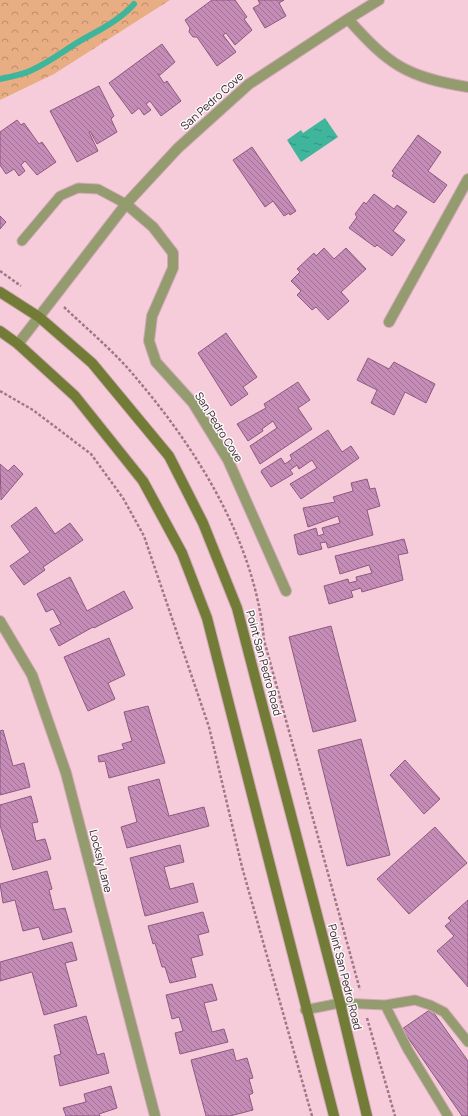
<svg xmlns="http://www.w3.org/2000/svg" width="468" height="1116" font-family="Manrope,sans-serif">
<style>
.park{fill:url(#park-crowns)}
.water{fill:url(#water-ripples)}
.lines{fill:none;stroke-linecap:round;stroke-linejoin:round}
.stream{stroke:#3fb59c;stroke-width:6}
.building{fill:url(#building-back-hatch);stroke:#8d5980}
.lane-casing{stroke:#d2aab7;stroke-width:11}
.street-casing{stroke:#d2aab7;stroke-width:12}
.secondary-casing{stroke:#d2aab7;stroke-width:12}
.path{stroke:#9d7985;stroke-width:2.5;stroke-dasharray:3 2;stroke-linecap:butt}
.lane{stroke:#939b6f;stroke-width:9}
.street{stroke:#939b6f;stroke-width:10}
.secondary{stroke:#727c36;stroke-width:10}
.labels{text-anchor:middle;stroke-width:3;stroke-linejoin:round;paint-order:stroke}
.street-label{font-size:11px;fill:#3d222c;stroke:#fafafa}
</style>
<defs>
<pattern id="park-crowns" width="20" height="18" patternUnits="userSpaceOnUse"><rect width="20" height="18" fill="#e8ad83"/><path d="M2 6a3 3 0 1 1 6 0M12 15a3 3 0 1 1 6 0" fill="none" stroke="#bd8c6b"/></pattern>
<pattern id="water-ripples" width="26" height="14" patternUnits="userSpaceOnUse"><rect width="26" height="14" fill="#3fb59c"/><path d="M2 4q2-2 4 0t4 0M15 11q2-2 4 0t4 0" fill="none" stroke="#36937f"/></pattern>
<pattern id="building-back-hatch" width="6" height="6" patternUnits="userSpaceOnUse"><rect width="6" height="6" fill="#c48cb6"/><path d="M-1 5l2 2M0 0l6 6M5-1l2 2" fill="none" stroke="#a07294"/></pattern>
</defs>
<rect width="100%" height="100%" fill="#f7ccda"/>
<path class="park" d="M 0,0 L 170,0 L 54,74 L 0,100 Z"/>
<path class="water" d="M 325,118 L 338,137 L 301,162 L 287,140 L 301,130 L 303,133 Z"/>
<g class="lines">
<path class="stream" d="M 0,79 C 10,77 21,75 30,71 C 46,64 61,53 75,44 C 95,32 118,22 134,4"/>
</g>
<path class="building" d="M 212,0 L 235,0 L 247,17 L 244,19 L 252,30 L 235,45 L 226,33 L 223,35 L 236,52 L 217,66 L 197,37 L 193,37 L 189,32 L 190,28 L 185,20 Z
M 258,0 L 284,0 L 279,3 L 286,16 L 265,28 L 253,8 L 260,4 Z
M 162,44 L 175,62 L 160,75 L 158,74 L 164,83 L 167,81 L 181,101 L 161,116 L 150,101 L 146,104 L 151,110 L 144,115 L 139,108 L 132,114 L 109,83 Z
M 99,86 L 114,116 L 111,119 L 117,132 L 97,144 L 90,131 L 89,132 L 98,151 L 77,162 L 50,111 Z
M 17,120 L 21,125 L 24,123 L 39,144 L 42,142 L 56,162 L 37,175 L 25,161 L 21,165 L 25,171 L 19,176 L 14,169 L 6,174 L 0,165 L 0,132 Z
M 418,135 L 441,152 L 428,171 L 447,185 L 434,203 L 392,176 L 394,173 L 392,171 Z
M 252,147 L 296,211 L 290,215 L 289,213 L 284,216 L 273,201 L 265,207 L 233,160 Z
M 374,194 L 394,209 L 397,205 L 407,212 L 393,231 L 405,240 L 392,256 L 377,245 L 375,247 L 349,228 L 357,217 L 355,214 L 364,202 L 366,204 Z
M 0,216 L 6,222 L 0,229 Z
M 324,248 L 334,259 L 346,248 L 366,269 L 341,292 L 349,301 L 328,320 L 316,307 L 312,310 L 297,295 L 301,291 L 291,281 L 300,272 L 297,269 L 314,253 L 316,256 Z
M 226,333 L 257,377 L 243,387 L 248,394 L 231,406 L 198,353 Z
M 368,358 L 389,369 L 394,362 L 435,384 L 426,403 L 405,392 L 394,415 L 371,403 L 377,390 L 357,380 Z
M 298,382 L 310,400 L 298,408 L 312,429 L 260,464 L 250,446 L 277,428 L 273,421 L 262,429 L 263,431 L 248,441 L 237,424 L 266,408 L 264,404 Z
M 328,430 L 342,452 L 351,446 L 359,458 L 301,499 L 290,484 L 317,468 L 312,460 L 299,469 L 297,465 L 290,470 L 293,474 L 271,487 L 261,472 L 262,470 L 281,458 L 285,464 L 292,459 L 290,455 Z
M 0,464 L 8,471 L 14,465 L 23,474 L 1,500 Z
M 367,479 L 370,489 L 375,488 L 380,506 L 367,510 L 373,535 L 328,548 L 326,542 L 320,543 L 322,549 L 300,555 L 298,554 L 294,535 L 316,528 L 318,536 L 324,534 L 322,528 L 340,523 L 338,516 L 308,527 L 303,508 L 335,502 L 333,497 L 353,491 L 351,483 Z
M 36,507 L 55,534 L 70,523 L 83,540 L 43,567 L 45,570 L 24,585 L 10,566 L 30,552 L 11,526 Z
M 404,539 L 408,553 L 398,555 L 403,580 L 362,592 L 361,588 L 351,591 L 353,597 L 329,604 L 324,586 L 348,579 L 349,583 L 357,581 L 356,577 L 372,573 L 369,565 L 340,574 L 335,556 Z
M 70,577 L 87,611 L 124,591 L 133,608 L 94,628 L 93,627 L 59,646 L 50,629 L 61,624 L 53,609 L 46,612 L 37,594 Z
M 331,626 L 356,721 L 313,732 L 289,637 Z
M 109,638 L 125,675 L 108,683 L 115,699 L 88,711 L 64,657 Z
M 148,706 L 165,763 L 109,778 L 105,761 L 99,762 L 98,756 L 124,749 L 122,744 L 132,741 L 124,712 Z
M 3,730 L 13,766 L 24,763 L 30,787 L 0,795 L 0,731 Z
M 361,739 L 390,855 L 347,866 L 318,750 Z
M 405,760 L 440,799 L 424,814 L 390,775 Z
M 159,779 L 169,816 L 204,807 L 209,826 L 127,848 L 121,827 L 137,822 L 128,787 Z
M 31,796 L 38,822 L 32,823 L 36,841 L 45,839 L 51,859 L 13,870 L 0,825 L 0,805 Z
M 435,827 L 467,863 L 409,914 L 377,879 Z
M 180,845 L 184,862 L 164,867 L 170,889 L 193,883 L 198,902 L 145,916 L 130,858 Z
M 47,871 L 52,889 L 49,890 L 54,910 L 65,908 L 72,932 L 43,940 L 39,927 L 23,931 L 15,900 L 3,903 L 0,884 Z
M 468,900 L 468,987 L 437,951 L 454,936 L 445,926 L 451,921 L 448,918 Z
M 203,912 L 209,932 L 198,935 L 203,955 L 191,958 L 196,977 L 170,983 L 165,967 L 162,967 L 155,943 L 153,944 L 148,926 Z
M 72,942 L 77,960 L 65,963 L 77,1006 L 44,1015 L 32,972 L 0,981 L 0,962 Z
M 212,984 L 217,1000 L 204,1003 L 212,1032 L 224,1029 L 228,1042 L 180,1054 L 175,1033 L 183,1031 L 179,1017 L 172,1019 L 166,995 Z
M 431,1009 L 468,1061 L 468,1116 L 462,1116 L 402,1029 Z
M 86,1016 L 97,1055 L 104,1053 L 109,1073 L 60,1086 L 54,1056 L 61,1054 L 54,1025 Z
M 233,1049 L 236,1061 L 247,1058 L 253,1078 L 249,1079 L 253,1093 L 249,1095 L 253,1110 L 230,1116 L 206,1116 L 191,1060 Z
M 111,1086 L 117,1108 L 99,1114 L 100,1116 L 66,1116 L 63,1108 L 86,1102 L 84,1094 Z"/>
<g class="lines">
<defs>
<path id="lane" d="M 22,241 L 60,196 L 78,188 L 98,189 L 126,204
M 385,1005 L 408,1050 L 448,1116
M 305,1010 L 340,1003 L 385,1005 L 415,1000 L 430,1005 L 444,1012 L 468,1042"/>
<path id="street" d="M 348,19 L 379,0
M 126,204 L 153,227 L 173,253 L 173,268 L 152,316 L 149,341 L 156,362 L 193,403 L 228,460 L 286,591
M 389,322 L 468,179
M 18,344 L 126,204 L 178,148 L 249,84 L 348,19 C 389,65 406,77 468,87
M 0,621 L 32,675 L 66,773 L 155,1116"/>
<path id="secondary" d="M 0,292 L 39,317 L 92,363 L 169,456 L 203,523 L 237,608 L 340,1003 L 367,1116
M 0,331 L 18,344 L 75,396 L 143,481 L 182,553 L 207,618 L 334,1116"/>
</defs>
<use href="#lane" class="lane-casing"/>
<use href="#street" class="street-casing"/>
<use href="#secondary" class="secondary-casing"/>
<path class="path" d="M 0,271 L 21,286
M 64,307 C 88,330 116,353 137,379 C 199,452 255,543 264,640 L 360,990
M 0,391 L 33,410 L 91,454 L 123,498 L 144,536 L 209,727 L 242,867 L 312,1116
M 367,1018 L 395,1116"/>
<use href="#lane" class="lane"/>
<use href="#street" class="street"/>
<use href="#secondary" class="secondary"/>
</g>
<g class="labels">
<g class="street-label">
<text transform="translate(212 101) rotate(-42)" y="4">San Pedro Cove</text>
<text transform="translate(219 427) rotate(58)" y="4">San Pedro Cove</text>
<text transform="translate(264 663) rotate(75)" y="4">Point San Pedro Road</text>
<text transform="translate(101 861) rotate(76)" y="4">Locksly Lane</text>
<text transform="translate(345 977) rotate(76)" y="4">Point San Pedro Road</text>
</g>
</g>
</svg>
